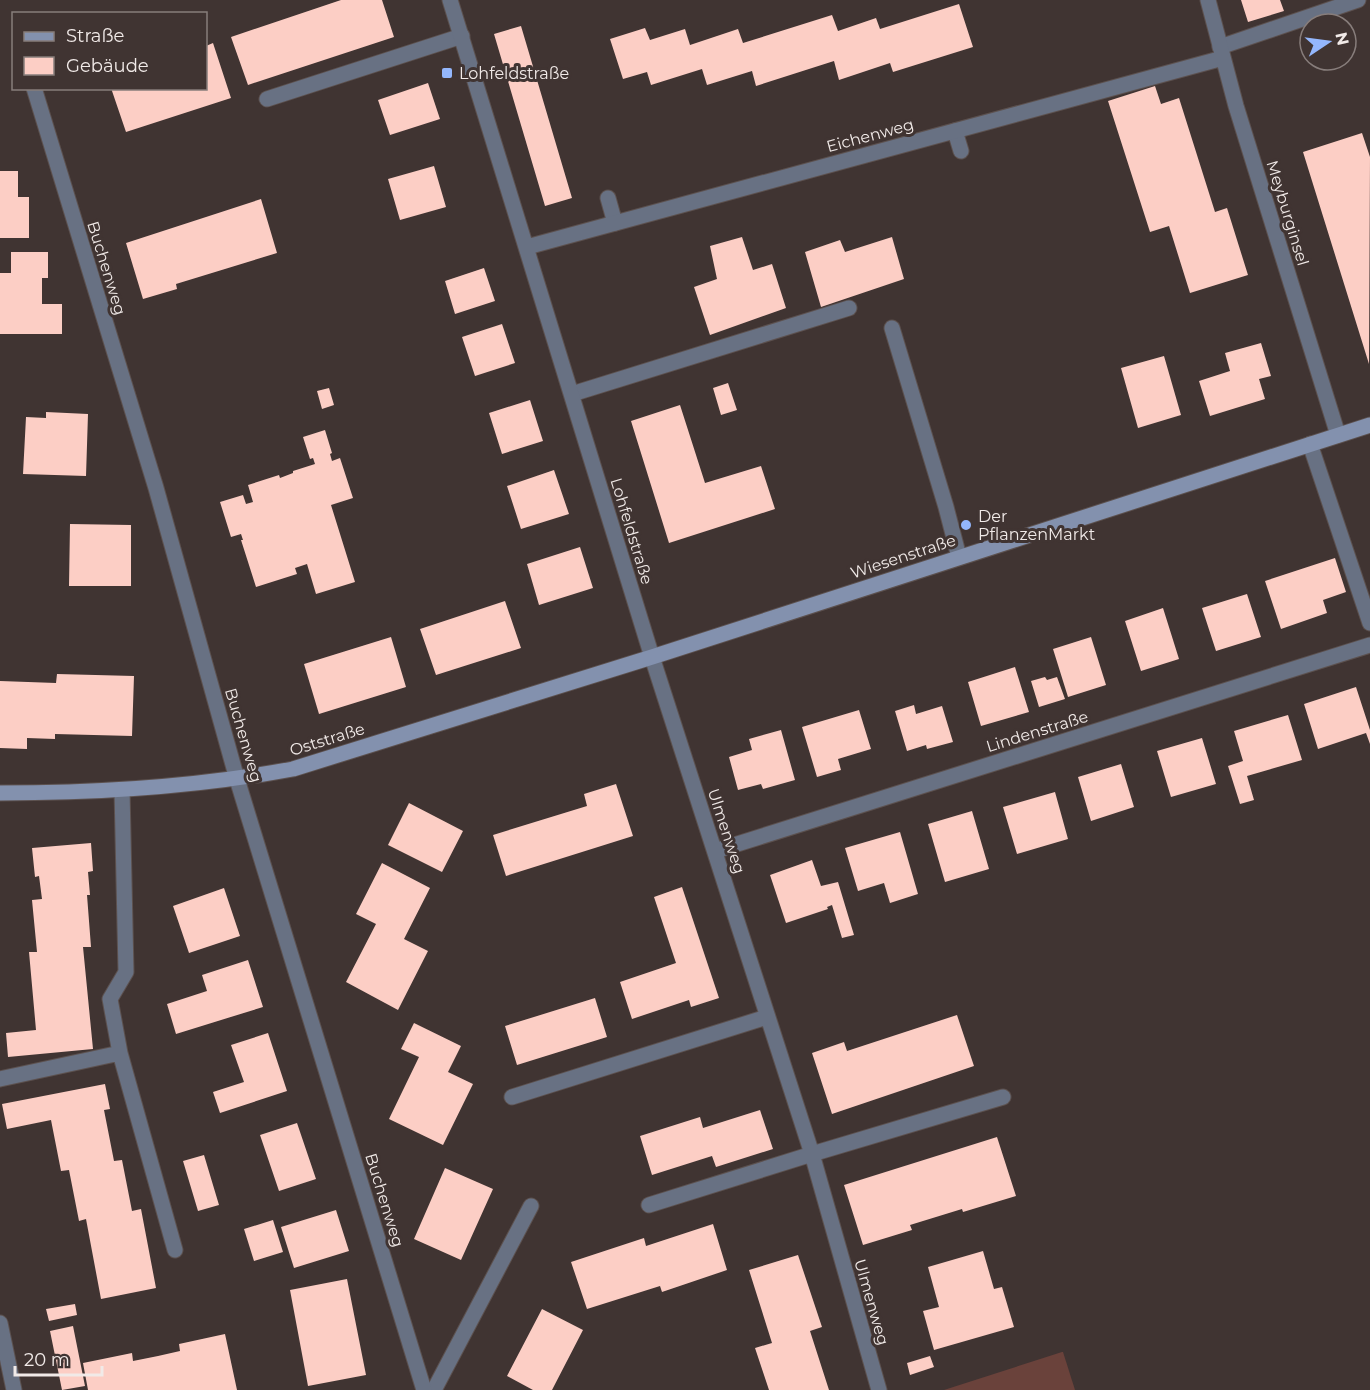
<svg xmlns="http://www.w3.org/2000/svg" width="1370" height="1390" font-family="Montserrat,sans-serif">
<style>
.green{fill:#6a423b}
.building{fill:#fccec5}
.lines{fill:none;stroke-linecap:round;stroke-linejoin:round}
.service-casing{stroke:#5c514f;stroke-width:17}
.minor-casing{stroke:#5c514f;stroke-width:17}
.secondary-casing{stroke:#5c514f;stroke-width:17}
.service{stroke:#687183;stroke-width:15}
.minor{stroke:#687183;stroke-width:15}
.secondary{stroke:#8391ae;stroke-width:15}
.poi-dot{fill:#94b7fd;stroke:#403432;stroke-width:2}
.labels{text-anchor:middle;stroke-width:6;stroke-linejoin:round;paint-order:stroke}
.poi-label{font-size:16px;fill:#f1eae8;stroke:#403432;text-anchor:start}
.street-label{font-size:16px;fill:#f1eae8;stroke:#403432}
</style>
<rect width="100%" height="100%" fill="#403432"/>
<path class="green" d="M 1063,1352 L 1075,1390 L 944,1390 L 1062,1352 Z"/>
<path class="building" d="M 341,0 L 382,0 L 394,37 L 248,85 L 231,37 Z
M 1241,0 L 1280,0 L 1284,11 L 1248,22 Z
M 959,4 L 973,47 L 893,72 L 890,63 L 839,80 L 834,61 L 756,86 L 752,71 L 707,85 L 702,69 L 651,85 L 647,72 L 623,79 L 610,39 L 645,28 L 650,40 L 685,29 L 690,45 L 738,29 L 743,43 L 832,15 L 838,31 L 876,18 L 880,29 Z
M 521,26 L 572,198 L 545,206 L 494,34 Z
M 213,43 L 231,98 L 126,132 L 111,88 L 206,88 L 206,46 Z
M 428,83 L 440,119 L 390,135 L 378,100 Z
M 1155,86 L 1161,104 L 1179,98 L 1215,212 L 1227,208 L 1248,275 L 1190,293 L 1169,226 L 1150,232 L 1108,101 Z
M 1362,133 L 1370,157 L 1369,364 L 1303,152 Z
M 434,166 L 446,207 L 400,220 L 388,179 Z
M 0,171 L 18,171 L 18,197 L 29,197 L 29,238 L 0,238 Z
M 261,199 L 277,253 L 176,284 L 177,289 L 143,299 L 126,243 Z
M 742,237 L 753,270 L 772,264 L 786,308 L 710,335 L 694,287 L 717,279 L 710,246 Z
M 892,237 L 904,279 L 821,307 L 805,252 L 840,240 L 845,252 Z
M 11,252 L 48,252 L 48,278 L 42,278 L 42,304 L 62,304 L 62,334 L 0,334 L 0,273 L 11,273 Z
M 484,268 L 495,301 L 455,314 L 445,281 Z
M 502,324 L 515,363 L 475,376 L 462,337 Z
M 1261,343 L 1271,376 L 1259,379 L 1265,399 L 1210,416 L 1199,381 L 1230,371 L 1225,353 Z
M 1164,356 L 1181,415 L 1138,428 L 1121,368 Z
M 728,383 L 737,410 L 721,415 L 713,388 Z
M 329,388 L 334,405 L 322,409 L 317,391 Z
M 530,400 L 543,441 L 502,454 L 489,413 Z
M 680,405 L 705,483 L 761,466 L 775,509 L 669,543 L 631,421 Z
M 46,412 L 88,414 L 86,476 L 23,474 L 26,417 L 46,418 Z
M 325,430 L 332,453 L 330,454 L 332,461 L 340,458 L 353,498 L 331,505 L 355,582 L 316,594 L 307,564 L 295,568 L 297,574 L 256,587 L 241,540 L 243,540 L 241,534 L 231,537 L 220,502 L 243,495 L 246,504 L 253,502 L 248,485 L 279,475 L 280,478 L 293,473 L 293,471 L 315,464 L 313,458 L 310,459 L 303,437 Z
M 554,470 L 569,514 L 521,529 L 507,486 Z
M 70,524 L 131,525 L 131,586 L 69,586 Z
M 580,547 L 593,588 L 539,605 L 527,564 Z
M 1335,558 L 1346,592 L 1323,600 L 1327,613 L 1281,629 L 1265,581 Z
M 1247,594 L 1261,637 L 1216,651 L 1202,608 Z
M 505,601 L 521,648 L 436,675 L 420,629 Z
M 1163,608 L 1179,659 L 1141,671 L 1125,621 Z
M 391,637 L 406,687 L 319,714 L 304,664 Z
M 1091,637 L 1106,685 L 1068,697 L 1053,649 Z
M 1015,667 L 1029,712 L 981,726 L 968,682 Z
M 57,674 L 134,676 L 132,736 L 55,734 L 55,739 L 27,738 L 27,749 L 0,748 L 0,681 L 56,683 Z
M 1045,677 L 1047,680 L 1057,677 L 1065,699 L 1039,707 L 1031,681 Z
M 1356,687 L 1370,730 L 1370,744 L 1366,733 L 1318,749 L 1304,704 Z
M 914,705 L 916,714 L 942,706 L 953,742 L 927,749 L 926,745 L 907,751 L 895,711 Z
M 859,710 L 871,749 L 838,759 L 841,770 L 817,777 L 802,727 Z
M 1288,715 L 1302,760 L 1247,776 L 1254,800 L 1240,804 L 1228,766 L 1243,761 L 1234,731 Z
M 781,730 L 795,780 L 763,789 L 761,784 L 738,790 L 729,757 L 752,750 L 749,739 Z
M 1202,738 L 1216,784 L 1171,797 L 1157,751 Z
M 1121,764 L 1134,807 L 1091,821 L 1078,777 Z
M 616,784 L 633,836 L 506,876 L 493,835 L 587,806 L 584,794 Z
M 1055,792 L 1068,839 L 1017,854 L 1003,807 Z
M 409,803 L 463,831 L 442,872 L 388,845 Z
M 972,811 L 989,869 L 945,882 L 928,824 Z
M 900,832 L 918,894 L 890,903 L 884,883 L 858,891 L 845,848 Z
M 91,843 L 93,871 L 88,872 L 90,895 L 87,895 L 91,947 L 83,947 L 93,1049 L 8,1057 L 6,1033 L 36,1030 L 29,952 L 37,952 L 32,900 L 42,899 L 39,876 L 35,877 L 32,848 Z
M 812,860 L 821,886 L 838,882 L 854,935 L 842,938 L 832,905 L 827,907 L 828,909 L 786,923 L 770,875 Z
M 382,863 L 430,888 L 404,939 L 428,951 L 398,1010 L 346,982 L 376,924 L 356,914 Z
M 682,887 L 719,998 L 691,1007 L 689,1000 L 632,1019 L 620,982 L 676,963 L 654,897 Z
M 224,888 L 240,936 L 189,953 L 173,906 Z
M 248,960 L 263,1007 L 176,1034 L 167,1004 L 207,991 L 202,975 Z
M 595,998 L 607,1037 L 517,1065 L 505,1026 Z
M 957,1015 L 974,1066 L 832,1114 L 812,1053 L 844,1042 L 847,1051 Z
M 414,1023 L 461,1046 L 448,1072 L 473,1084 L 443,1145 L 389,1119 L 419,1057 L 401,1049 Z
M 268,1033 L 287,1091 L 220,1113 L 213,1092 L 244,1082 L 231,1045 Z
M 105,1084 L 110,1109 L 104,1110 L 114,1161 L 122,1160 L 132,1211 L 141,1209 L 156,1288 L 101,1299 L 86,1219 L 79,1221 L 69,1170 L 61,1171 L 51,1120 L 7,1129 L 2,1104 Z
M 760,1110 L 773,1149 L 716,1167 L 712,1156 L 652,1175 L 640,1136 L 700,1117 L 703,1128 Z
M 297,1123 L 316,1179 L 279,1191 L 260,1135 Z
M 997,1137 L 1016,1196 L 963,1212 L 962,1209 L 910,1225 L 912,1230 L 863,1245 L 844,1185 Z
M 204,1155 L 219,1205 L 198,1211 L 183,1161 Z
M 445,1168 L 493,1189 L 461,1260 L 414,1239 Z
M 336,1210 L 349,1251 L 294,1268 L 281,1227 Z
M 273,1220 L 283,1252 L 254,1261 L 244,1229 Z
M 713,1224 L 727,1270 L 662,1292 L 660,1286 L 587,1309 L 571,1262 L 644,1238 L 646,1246 Z
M 983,1251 L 994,1289 L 1002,1287 L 1014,1327 L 934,1350 L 923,1311 L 939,1307 L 928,1267 Z
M 798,1255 L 822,1327 L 810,1331 L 829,1390 L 769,1390 L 755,1348 L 772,1343 L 749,1270 Z
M 347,1279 L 366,1375 L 308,1386 L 290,1290 Z
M 75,1304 L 77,1315 L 49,1321 L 46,1309 Z
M 542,1309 L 583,1330 L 552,1390 L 533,1390 L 507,1376 Z
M 73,1326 L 85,1386 L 62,1390 L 50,1331 Z
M 225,1334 L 237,1390 L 88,1390 L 83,1363 L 132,1353 L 133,1361 L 158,1356 L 180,1351 L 179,1344 Z
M 930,1356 L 934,1367 L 910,1375 L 907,1363 Z"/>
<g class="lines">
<defs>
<path id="service" d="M 1220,47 L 1358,0
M 267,99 L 462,36
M 955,131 L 961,151
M 608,198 L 615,223
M 892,328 L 946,507 L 959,557
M 572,394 L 849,308
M 122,790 L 126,972 L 110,999 L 120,1053 L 175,1250
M 0,1079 L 120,1053
M 434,1390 L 531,1206"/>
<path id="minor" d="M 450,0 L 652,657 L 812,1154 L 879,1390
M 1208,0 L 1236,106 L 1338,435
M 34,88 L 156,488 L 237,779 L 424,1390
M 527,247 L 1223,58
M 1310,444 L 1370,623
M 715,851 L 1370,645
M 512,1097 L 767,1017
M 649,1205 L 812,1154 L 1003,1097
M 0,1323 L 14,1390"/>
<path id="secondary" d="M 0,793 C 98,793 196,787 293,769 L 652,657 L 1370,425"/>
</defs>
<use href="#service" class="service-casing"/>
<use href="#minor" class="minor-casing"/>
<use href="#secondary" class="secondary-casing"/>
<use href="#service" class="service"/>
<use href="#minor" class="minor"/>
<use href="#secondary" class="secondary"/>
</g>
<g class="poi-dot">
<rect x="441" y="67" width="12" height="12" rx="3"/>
<circle cx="966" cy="525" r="6"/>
</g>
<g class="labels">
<g class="poi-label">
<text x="459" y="79">Lohfeldstraße</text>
<text x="978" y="522">Der<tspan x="978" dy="18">PflanzenMarkt</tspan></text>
</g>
<g class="street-label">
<text transform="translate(870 135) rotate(-15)" y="6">Eichenweg</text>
<text transform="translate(1288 213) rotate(73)" y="6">Meyburginsel</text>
<text transform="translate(107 268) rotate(73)" y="6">Buchenweg</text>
<text transform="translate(632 531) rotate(73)" y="6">Lohfeldstraße</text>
<text transform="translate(903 556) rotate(-18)" y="6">Wiesenstraße</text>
<text transform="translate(1037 731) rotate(-17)" y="6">Lindenstraße</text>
<text transform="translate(244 735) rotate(74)" y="6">Buchenweg</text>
<text transform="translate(327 739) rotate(-17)" y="6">Oststraße</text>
<text transform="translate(727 831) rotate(72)" y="6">Ulmenweg</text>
<text transform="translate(385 1200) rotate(73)" y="6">Buchenweg</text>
<text transform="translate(872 1302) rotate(74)" y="6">Ulmenweg</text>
</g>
</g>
<rect x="12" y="12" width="195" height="78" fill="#403432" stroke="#877d7b" stroke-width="1.5"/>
<rect x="24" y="32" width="30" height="9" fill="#8391ae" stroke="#877d7b" stroke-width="1.5"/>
<text x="66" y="42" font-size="18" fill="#f1eae8">Straße</text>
<rect x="24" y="57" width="30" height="18" fill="#fccec5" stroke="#877d7b" stroke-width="1.5"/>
<text x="66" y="72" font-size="18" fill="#f1eae8">Gebäude</text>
<g transform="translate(1328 42) rotate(77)"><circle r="28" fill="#403432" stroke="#877d7b" stroke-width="1.5"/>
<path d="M0-4.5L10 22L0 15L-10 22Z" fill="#94b7fd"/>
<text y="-9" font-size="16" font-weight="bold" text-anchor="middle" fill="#f1eae8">N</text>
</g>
<path d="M15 1366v9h87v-9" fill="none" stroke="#f1eae8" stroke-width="3"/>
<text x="24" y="1366" font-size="18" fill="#f1eae8" stroke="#403432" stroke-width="4.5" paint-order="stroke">20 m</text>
</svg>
